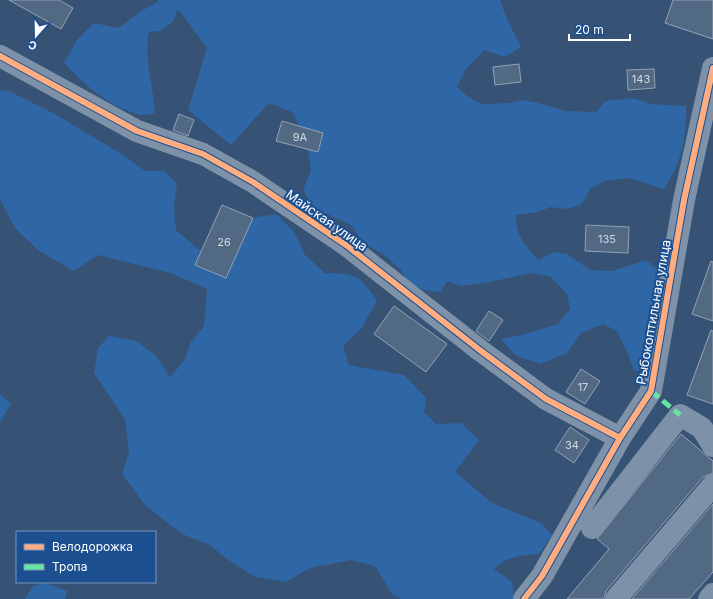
<svg xmlns="http://www.w3.org/2000/svg" width="713" height="599" font-family="Inter,sans-serif">
<style>
.green{fill:#2f66a5}
.building{fill:#526984;stroke:#92a2b6}
.lines{fill:none;stroke-linecap:round;stroke-linejoin:round}
.minor{stroke:#7d92a8;stroke-width:22}
.quiet{stroke:#66e7a1;stroke-width:5;stroke-dasharray:10 5;stroke-linecap:butt}
.cycleway-casing{stroke:#1b4f8f;stroke-width:8}
.cycleway{stroke:#ffac80;stroke-width:6}
.labels{text-anchor:middle;stroke-width:4;stroke-linejoin:round;paint-order:stroke}
.number-label{font-size:11px;fill:#d4dae0}
.street-label{font-size:13px;fill:#fff;stroke:#1b4f8f}
</style>
<rect width="100%" height="100%" fill="#365274"/>
<path class="green" d="M 157,0 L 500,0 L 506,17 L 521,47 L 505,57 L 484,50 L 466,69 L 457,87 L 467,96 L 482,104 L 510,103 L 523,100 L 538,103 L 565,111 L 596,112 L 606,101 L 632,98 L 651,104 L 686,106 C 687,137 682,162 664,189 L 629,178 L 605,181 L 590,189 L 582,204 L 568,209 L 550,207 L 539,212 L 516,215 C 515,234 525,246 538,260 L 554,252 L 567,254 L 590,270 L 612,271 L 646,260 L 661,272 L 656,286 L 656,302 L 643,372 L 634,370 L 628,354 L 617,331 L 603,324 L 581,333 L 567,353 L 540,364 L 515,355 L 501,339 L 526,334 L 558,324 L 570,309 L 567,294 L 551,277 L 531,273 L 490,282 L 461,286 L 447,281 L 441,292 L 424,290 L 408,282 L 401,270 L 382,253 L 363,243 L 351,225 L 314,208 L 303,190 L 311,170 L 306,138 L 292,112 L 269,103 L 231,145 L 188,110 L 207,48 L 178,9 L 173,22 L 160,31 L 149,32 C 143,58 154,87 155,113 C 150,114 142,116 137,114 C 110,107 82,83 64,63 L 77,40 L 94,23 L 119,28 L 141,11 L 158,2 Z
M 7,90 L 53,113 L 125,156 L 145,171 L 164,171 L 177,183 L 174,207 L 176,230 L 198,249 L 222,253 L 253,218 L 276,214 L 294,232 L 305,255 L 325,273 C 355,273 361,276 377,301 L 361,329 L 343,346 L 349,365 L 404,375 L 426,398 L 424,412 L 436,424 L 461,423 L 479,440 L 455,472 L 492,503 L 541,523 L 552,535 L 539,554 C 522,555 508,556 494,569 L 512,582 L 514,599 L 401,599 L 392,594 L 375,566 L 351,560 L 310,568 L 286,582 L 255,577 L 227,559 L 210,545 L 182,534 L 145,505 L 122,474 L 129,452 L 125,419 L 94,373 L 98,348 L 109,336 L 137,341 L 157,357 L 170,377 L 184,361 L 191,342 L 204,326 L 207,289 L 171,273 L 98,255 L 74,271 L 39,251 L 15,228 L 0,200 L 0,91 Z
M 0,394 L 11,404 L 0,422 Z
M 44,583 L 67,591 L 65,599 L 25,599 L 33,586 Z"/>
<path class="building" d="M 9,0 L 59,0 L 73,8 L 61,29 Z
M 673,0 L 713,0 L 713,39 L 665,23 Z
M 519,64 L 521,82 L 495,85 L 493,67 Z
M 654,69 L 655,88 L 628,90 L 627,70 Z
M 179,114 L 194,120 L 188,136 L 173,130 Z
M 282,121 L 323,133 L 318,152 L 276,141 Z
M 222,205 L 253,218 L 226,278 L 195,265 Z
M 586,225 L 629,227 L 628,253 L 585,251 Z
M 711,261 L 713,262 L 713,321 L 692,314 Z
M 394,306 L 447,344 L 426,372 L 374,334 Z
M 489,311 L 503,320 L 489,341 L 476,331 Z
M 711,330 L 713,331 L 713,404 L 687,395 Z
M 581,369 L 600,381 L 585,404 L 566,392 Z
M 570,427 L 589,440 L 574,463 L 555,450 Z
M 681,434 L 713,461 L 713,473 L 703,477 L 606,591 L 604,599 L 567,599 L 609,549 L 597,539 Z
M 713,504 L 713,572 L 689,599 L 632,599 Z"/>
<g class="lines">
<path class="minor" d="M 0,56 L 137,131 L 203,154 L 253,182 L 346,245 L 481,351 L 546,399 L 620,438
M 592,528 L 680,415 L 702,428 L 713,446
M 524,599 L 542,576 L 620,438 L 651,391 L 684,200 L 713,68
M 616,599 L 713,485
M 709,599 L 713,594"/>
<path class="quiet" d="M 651,391 L 680,415"/>
<defs>
<path id="cycleway" d="M 0,56 L 137,131 L 203,154 L 253,182 L 346,245 L 481,351 L 546,399 L 620,438
M 524,599 L 542,576 L 620,438 L 651,391 L 684,200 L 713,68"/>
</defs>
<use href="#cycleway" class="cycleway-casing"/>
<use href="#cycleway" class="cycleway"/>
</g>
<g class="labels">
<g class="number-label">
<text x="641" y="83">143</text>
<text x="300" y="141">9А</text>
<text x="607" y="243">135</text>
<text x="224" y="246">26</text>
<text x="583" y="391">17</text>
<text x="572" y="449">34</text>
</g>
<g class="street-label">
<text transform="translate(327 220) rotate(35)" y="5">Майская улица</text>
<text transform="translate(653 312) rotate(-80)" y="5">Рыбокоптильная улица</text>
</g>
</g>
<rect x="16" y="531" width="140" height="52" fill="#1b4f8f" stroke="#7695bc"/>
<rect x="24" y="544" width="20" height="6" fill="#ffac80" stroke="#7695bc"/>
<text x="52" y="551" font-size="12" fill="#ffffff">Велодорожка</text>
<rect x="24" y="564" width="20" height="6" fill="#66e7a1" stroke="#7695bc"/>
<text x="52" y="571" font-size="12" fill="#ffffff">Тропа</text>
<g transform="translate(36 36) rotate(200)" stroke="#1b4f8f" stroke-width="3" paint-order="stroke">
<path d="M0-3L7 15L0 10L-7 15Z" fill="#ffffff"/>
<text y="-6" font-size="11" font-weight="bold" text-anchor="middle" fill="#ffffff">С</text>
</g>
<path d="M569 34v6h61v-6" fill="none" stroke="#ffffff" stroke-width="2"/>
<text x="575" y="34" font-size="12" fill="#ffffff" stroke="#1b4f8f" stroke-width="3" paint-order="stroke">20 m</text>
</svg>
